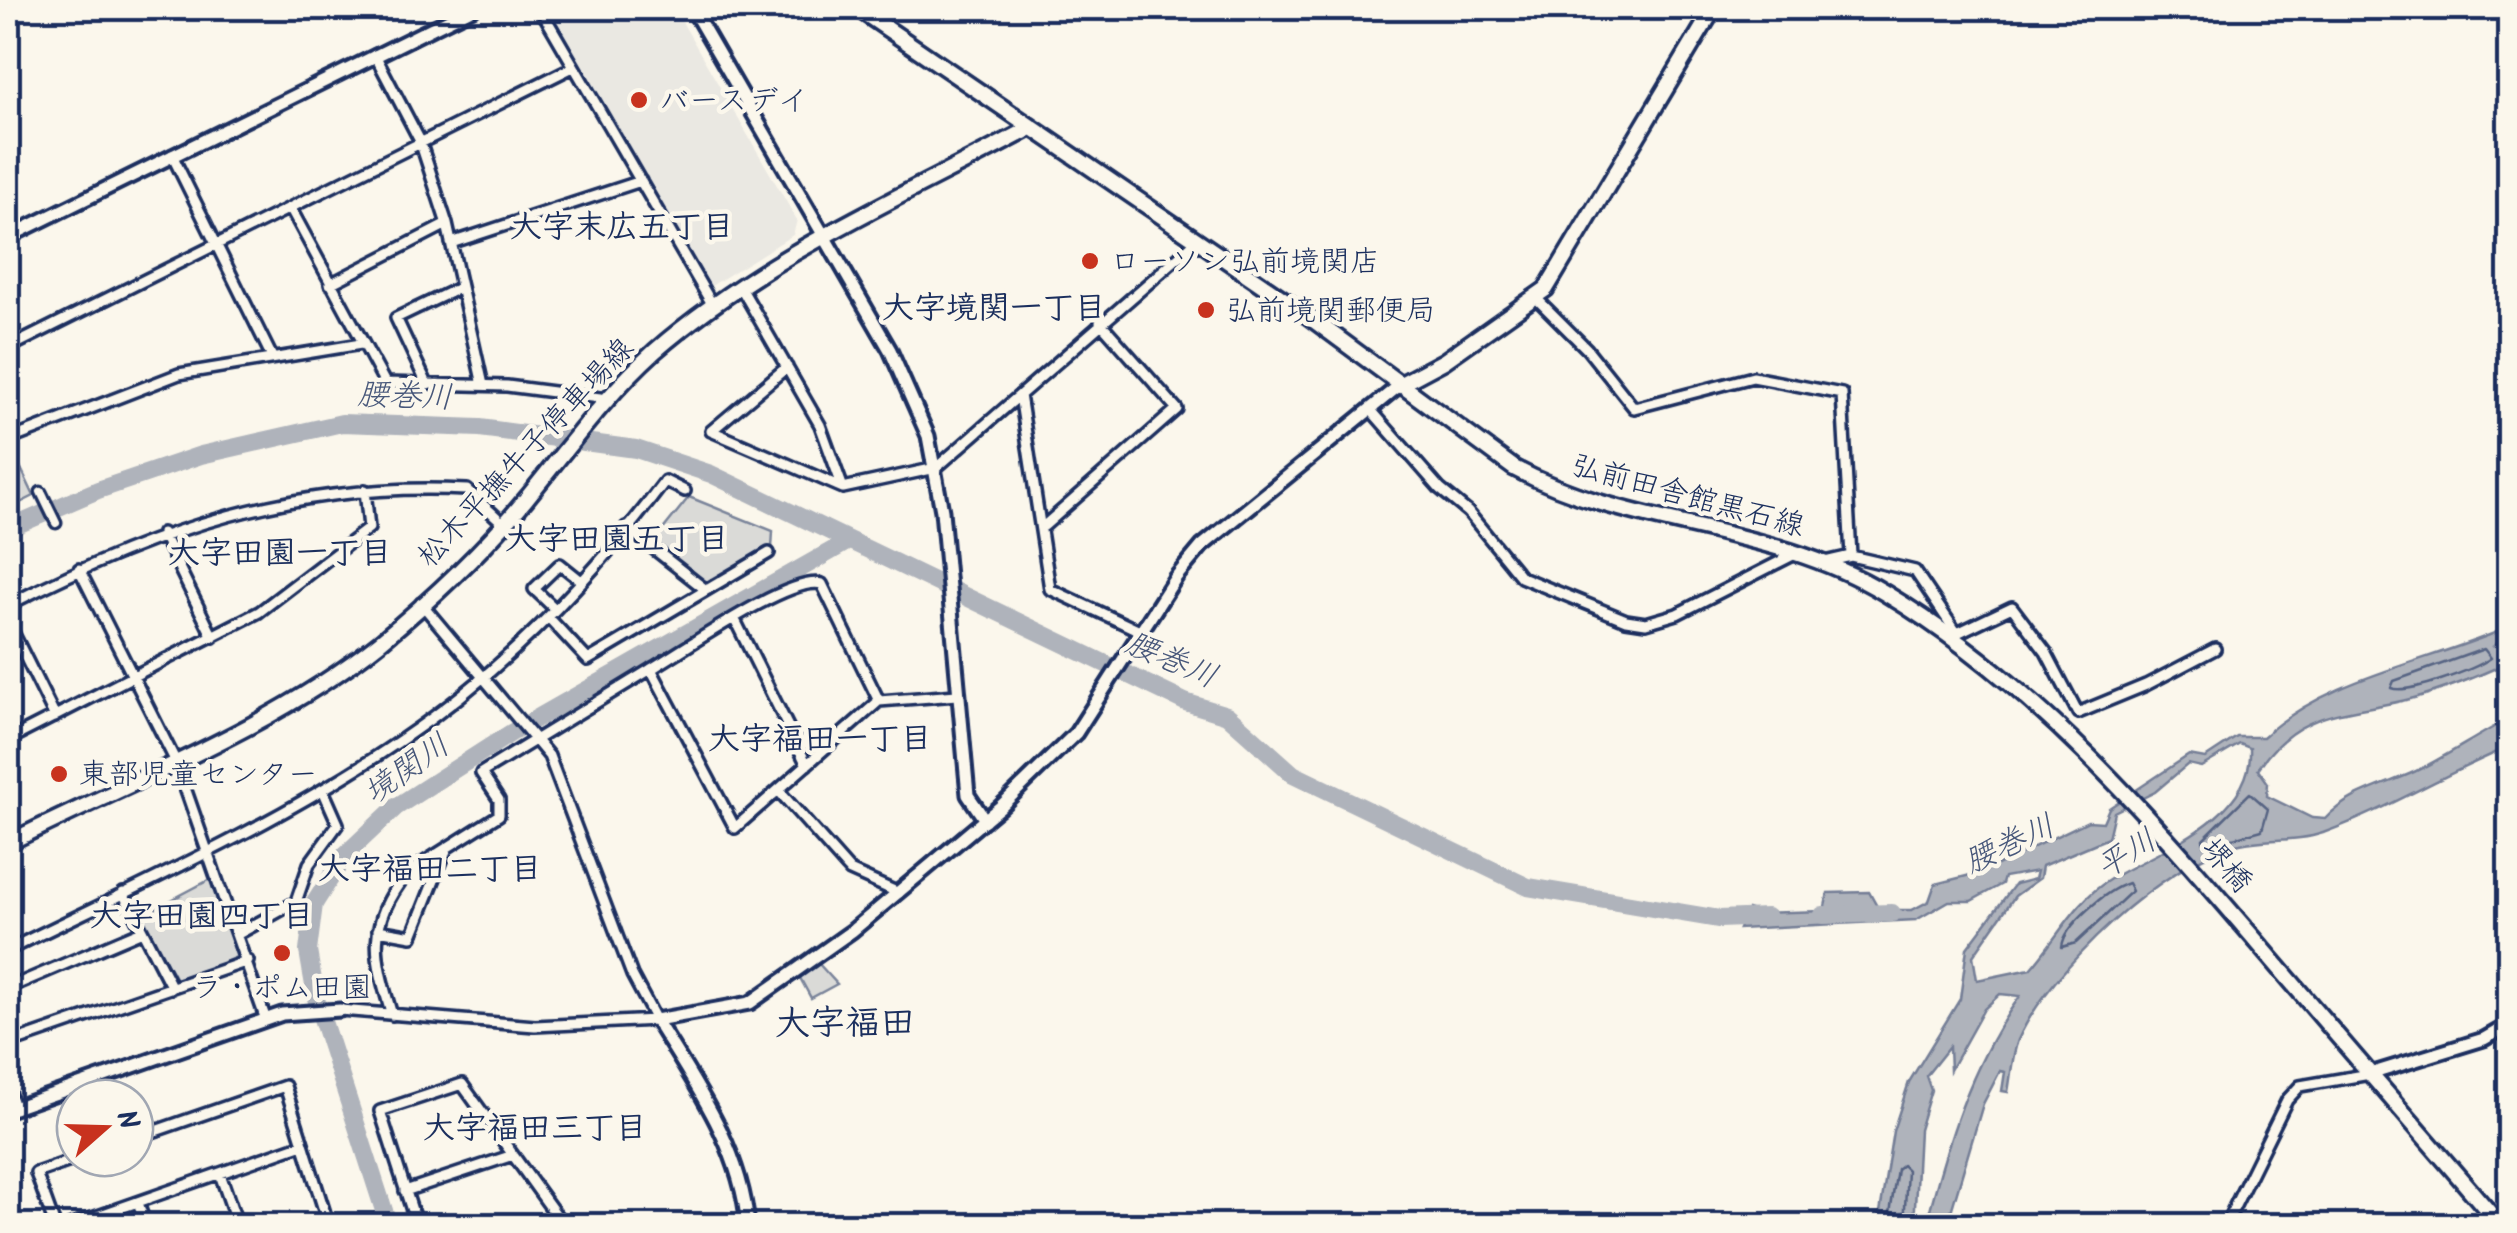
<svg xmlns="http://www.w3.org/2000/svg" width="2517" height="1233" font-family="Kalam,'Klee One',sans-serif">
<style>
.built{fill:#eae8e2}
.green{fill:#dadad7;stroke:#7a849a;stroke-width:2.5}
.water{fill:#afb3bb;stroke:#747e96;stroke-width:2.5;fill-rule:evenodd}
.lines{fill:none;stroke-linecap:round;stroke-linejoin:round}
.shore{stroke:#566483;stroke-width:2.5}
.river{stroke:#afb3bb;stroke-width:18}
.pedestrian-casing{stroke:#1b2f5e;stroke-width:15}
.minor-casing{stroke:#1b2f5e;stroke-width:16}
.tertiary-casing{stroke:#1b2f5e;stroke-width:19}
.secondary-casing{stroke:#1b2f5e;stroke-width:21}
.pedestrian{stroke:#fbf7ec;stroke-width:8}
.minor{stroke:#fbf7ec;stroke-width:9}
.tertiary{stroke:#fbf7ec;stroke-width:11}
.secondary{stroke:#fbf7ec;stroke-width:14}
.poi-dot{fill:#c8321e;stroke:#fbf7ec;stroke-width:4}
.labels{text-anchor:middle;stroke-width:9;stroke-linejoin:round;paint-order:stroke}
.poi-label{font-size:30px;fill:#1b2f5e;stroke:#fbf7ec;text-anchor:start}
.street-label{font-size:30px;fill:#1b2f5e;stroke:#fbf7ec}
.neighbourhood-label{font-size:32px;font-weight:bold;fill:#1b2f5e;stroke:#fbf7ec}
.water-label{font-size:32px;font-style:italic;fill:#47577a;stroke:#fbf7ec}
.quarter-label{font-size:35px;font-weight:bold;fill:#1b2f5e;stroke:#fbf7ec}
</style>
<rect width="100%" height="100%" fill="#fbf7ec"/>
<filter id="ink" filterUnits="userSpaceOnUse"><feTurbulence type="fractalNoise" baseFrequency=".01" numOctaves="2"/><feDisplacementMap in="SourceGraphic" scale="20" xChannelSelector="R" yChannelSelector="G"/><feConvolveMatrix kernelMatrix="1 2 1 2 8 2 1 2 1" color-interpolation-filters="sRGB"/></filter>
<g filter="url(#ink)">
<path class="built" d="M 548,8 L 674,8 L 797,220 L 793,235 L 711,286 Z"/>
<path class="green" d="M 8,441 L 34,496 L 8,509 Z
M 689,497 L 773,531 L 772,548 L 707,583 L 653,542 Z
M 211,879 L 241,955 L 178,983 L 141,916 Z
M 818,963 L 837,984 L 811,998 L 799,976 Z"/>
<path class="water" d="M 2509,627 L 2509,633 L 2495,645 L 2509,643 L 2509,662 C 2479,676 2447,689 2414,698 C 2350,715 2300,706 2258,769 L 2268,783 L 2267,796 L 2312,818 L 2325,819 C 2349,793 2383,786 2414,772 C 2446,757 2477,735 2509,719 L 2509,747 C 2446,773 2387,810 2323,833 C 2297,842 2267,838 2240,844 C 2165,860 2048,971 2018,1040 C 2012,1056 2011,1076 2008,1092 L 2002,1091 L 2005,1072 L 2000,1071 L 1983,1104 L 1947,1225 L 1926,1225 C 1947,1144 1970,1065 2020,996 L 2000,994 L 1984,1009 L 1950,1070 L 1949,1047 L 1926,1076 L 1931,1090 L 1919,1130 L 1914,1225 L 1878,1225 L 1893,1131 L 1909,1082 L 1960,999 L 1967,948 L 2015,884 L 2035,879 L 2037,871 L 2004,877 L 2002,884 L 1971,901 L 1949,901 L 1916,920 L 1739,929 L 1748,909 L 1761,913 L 1824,911 L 1828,893 L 1869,892 L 1879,910 L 1912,910 L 1929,901 L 1935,884 L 1982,872 L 2088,821 L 2103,822 L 2109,808 L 2189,755 L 2205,758 L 2237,737 L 2263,737 C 2330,676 2428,663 2509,627 ZM 2240,744 L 2250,748 C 2254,818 2159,850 2112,878 C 2075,900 2057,939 2030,969 L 1977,980 L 1973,956 L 2015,896 L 2040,878 L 2042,866 L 2108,838 L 2114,812 L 2155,792 L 2188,764 L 2201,767 Z"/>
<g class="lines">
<path class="shore" d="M 2484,649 L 2491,658 C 2475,669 2408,695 2391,688 L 2394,681 Z
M 2250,793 L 2268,809 L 2262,830 L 2204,846 L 2203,839 Z
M 2128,883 L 2132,891 L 2076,943 L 2062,947 C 2064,925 2107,890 2128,883 Z
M 1888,1226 L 1897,1169 L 1902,1165 L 1907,1170 L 1904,1226"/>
<path class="river" d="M 8,529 L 98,490 L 201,455 L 342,423 L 480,428 L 636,449 L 711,474 L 1185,702 L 1227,715 L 1293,774 L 1528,887 L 1719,919 L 1767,917
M 1823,915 L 1892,913
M 389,1226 L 317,1003 L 308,951 L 314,904 L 345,855 L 396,807 L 511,733 L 847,542"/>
<defs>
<path id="pedestrian" d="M 41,492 L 56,523"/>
<path id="minor" d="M 540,8 L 712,304
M 375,55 L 420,141 L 447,224 L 483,385
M 172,155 L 271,355
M 291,209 L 385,383 L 507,386 L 608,399
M 451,243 L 641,181
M 330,284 L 447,224
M 740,286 L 820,425 L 843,488
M 1537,299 L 1587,349 L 1634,408 L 1753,377 L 1842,394 L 1851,556 L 1825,562
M 8,348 L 573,67
M 787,367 L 711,431 L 843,488 L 936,468 L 1198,240
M 427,384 L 396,318 L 461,287
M 1020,395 L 1050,589 L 1142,632
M 1370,409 L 1440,489 L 1468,512 L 1521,577 L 1626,620 L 1646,623 L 1677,614 L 1797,553
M 8,420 L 16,437 L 179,374 L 361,344
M 1044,526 L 1177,409 L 1100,322
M 626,527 L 706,590
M 162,533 L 213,637
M 1851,556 L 1915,571 L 1956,632
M 79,569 L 176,762 L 266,1020
M 8,605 C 157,529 296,481 467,490 L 504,524
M 555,609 L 534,589 L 560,564 L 580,580
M 548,617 L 588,660 L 769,553
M 735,620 L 807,765
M 8,622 L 55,717
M 1949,637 L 2012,607 L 2046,652 L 2078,713 L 2146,685 L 2215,649
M 879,701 L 822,584 C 790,575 684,650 651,669 L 735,828 L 879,701 L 957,695
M 8,740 L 259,612 L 369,528 L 365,490
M 778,790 L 850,871 L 899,893
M 123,893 L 172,988
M 378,930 L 412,936 L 447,848
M 238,934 L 296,902 L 309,864 L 338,824 L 323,790
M 8,950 C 140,885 278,824 401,740 C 502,672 592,578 665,481 L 685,491
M 8,988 L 142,931
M 340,1010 L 535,1026 L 656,1020 L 632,975 L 549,756 L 421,603
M 392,1015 C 374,956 366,925 407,873 L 499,815 L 499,800 L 481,773 L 651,669
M 8,1044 L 248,961
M 8,1088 L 14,1108
M 135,1138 L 285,1086 L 329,1226
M 220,1174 L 238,1226
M 405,1191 L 513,1155
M 138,1203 L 146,1226
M 55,1226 L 36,1173 L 79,1158
M 69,1226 L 303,1144
M 417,1226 L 380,1111 L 462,1084 L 564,1226
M 2225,1226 L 2287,1100 L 2300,1086 L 2370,1074"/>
<path id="tertiary" d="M 692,8 L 890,350 L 928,436 L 942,511 L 968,795 L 985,820
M 8,237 L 473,8
M 2370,1074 L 2484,1039 L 2510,1024
M 8,1110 L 282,1014 L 340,1010
M 748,1226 C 741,1148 696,1085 656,1020 L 750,1003 L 852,931 L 1000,807 L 1076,733 L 1176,577 L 1202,546 L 1401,384"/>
<path id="secondary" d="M 857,8 L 1308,316 L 1514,468 C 1632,531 1770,523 1885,593 C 2036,684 2150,817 2264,950 C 2343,1042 2421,1134 2501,1226
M 1401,384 L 1444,361 L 1546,289 L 1714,8
M 8,843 C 129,782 273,728 380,642 C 431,600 484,550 526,499 C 567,449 606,395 655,351 C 767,254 902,197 1031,128"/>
</defs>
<use href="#pedestrian" class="pedestrian-casing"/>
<use href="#minor" class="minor-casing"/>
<use href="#tertiary" class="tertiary-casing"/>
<use href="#secondary" class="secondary-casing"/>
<use href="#pedestrian" class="pedestrian"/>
<use href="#minor" class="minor"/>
<use href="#tertiary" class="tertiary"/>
<use href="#secondary" class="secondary"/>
</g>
</g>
<g class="poi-dot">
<circle cx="639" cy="100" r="10"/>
<circle cx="1090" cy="261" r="10"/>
<circle cx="1206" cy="310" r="10"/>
<circle cx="59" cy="774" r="10"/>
<circle cx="282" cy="953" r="10"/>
</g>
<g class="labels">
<g class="poi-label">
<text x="659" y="110">バースデイ</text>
<text x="1110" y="271">ローソン弘前境関店</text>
<text x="1226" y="320">弘前境関郵便局</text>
<text x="79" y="784">東部児童センター</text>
<text x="282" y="997" text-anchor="middle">ラ・ポム田園</text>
</g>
<g class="street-label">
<text transform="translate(525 452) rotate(-47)" y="10">松木平撫牛子停車場線</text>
<text transform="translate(1688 495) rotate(15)" y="10">弘前田舎館黒石線</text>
<text transform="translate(2227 865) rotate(49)" y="10">堺橋</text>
</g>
<g class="neighbourhood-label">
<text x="622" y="237">大字末広五丁目</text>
<text x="994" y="318">大字境関一丁目</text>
<text x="617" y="549">大字田園五丁目</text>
<text x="280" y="563">大字田園一丁目</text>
<text x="820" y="749">大字福田一丁目</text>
<text x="430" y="879">大字福田二丁目</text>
<text x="202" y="926">大字田園四丁目</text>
<text x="535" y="1138">大字福田三丁目</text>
</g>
<g class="water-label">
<text transform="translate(405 395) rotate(2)" y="11">腰巻川</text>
<text transform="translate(1172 659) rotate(23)" y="11">腰巻川</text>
<text transform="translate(406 768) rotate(-35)" y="11">境関川</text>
<text transform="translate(2009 843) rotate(-25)" y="11">腰巻川</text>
<text transform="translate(2126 853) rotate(-32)" y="11">平川</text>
</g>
<g class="quarter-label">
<text x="845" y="1034">大字福田</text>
</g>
</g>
<rect width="2517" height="1233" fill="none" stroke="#fbf7ec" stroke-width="40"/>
<rect x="20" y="20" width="2477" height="1193" fill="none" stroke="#1b2f5e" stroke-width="4" filter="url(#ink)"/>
<g transform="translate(105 1128) rotate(70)"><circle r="48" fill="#fbf7ec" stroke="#a1a7b3" stroke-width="2.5"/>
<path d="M0-8L18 38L0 25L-18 38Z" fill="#c8321e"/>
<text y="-15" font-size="28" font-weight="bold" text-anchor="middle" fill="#1b2f5e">N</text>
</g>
</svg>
